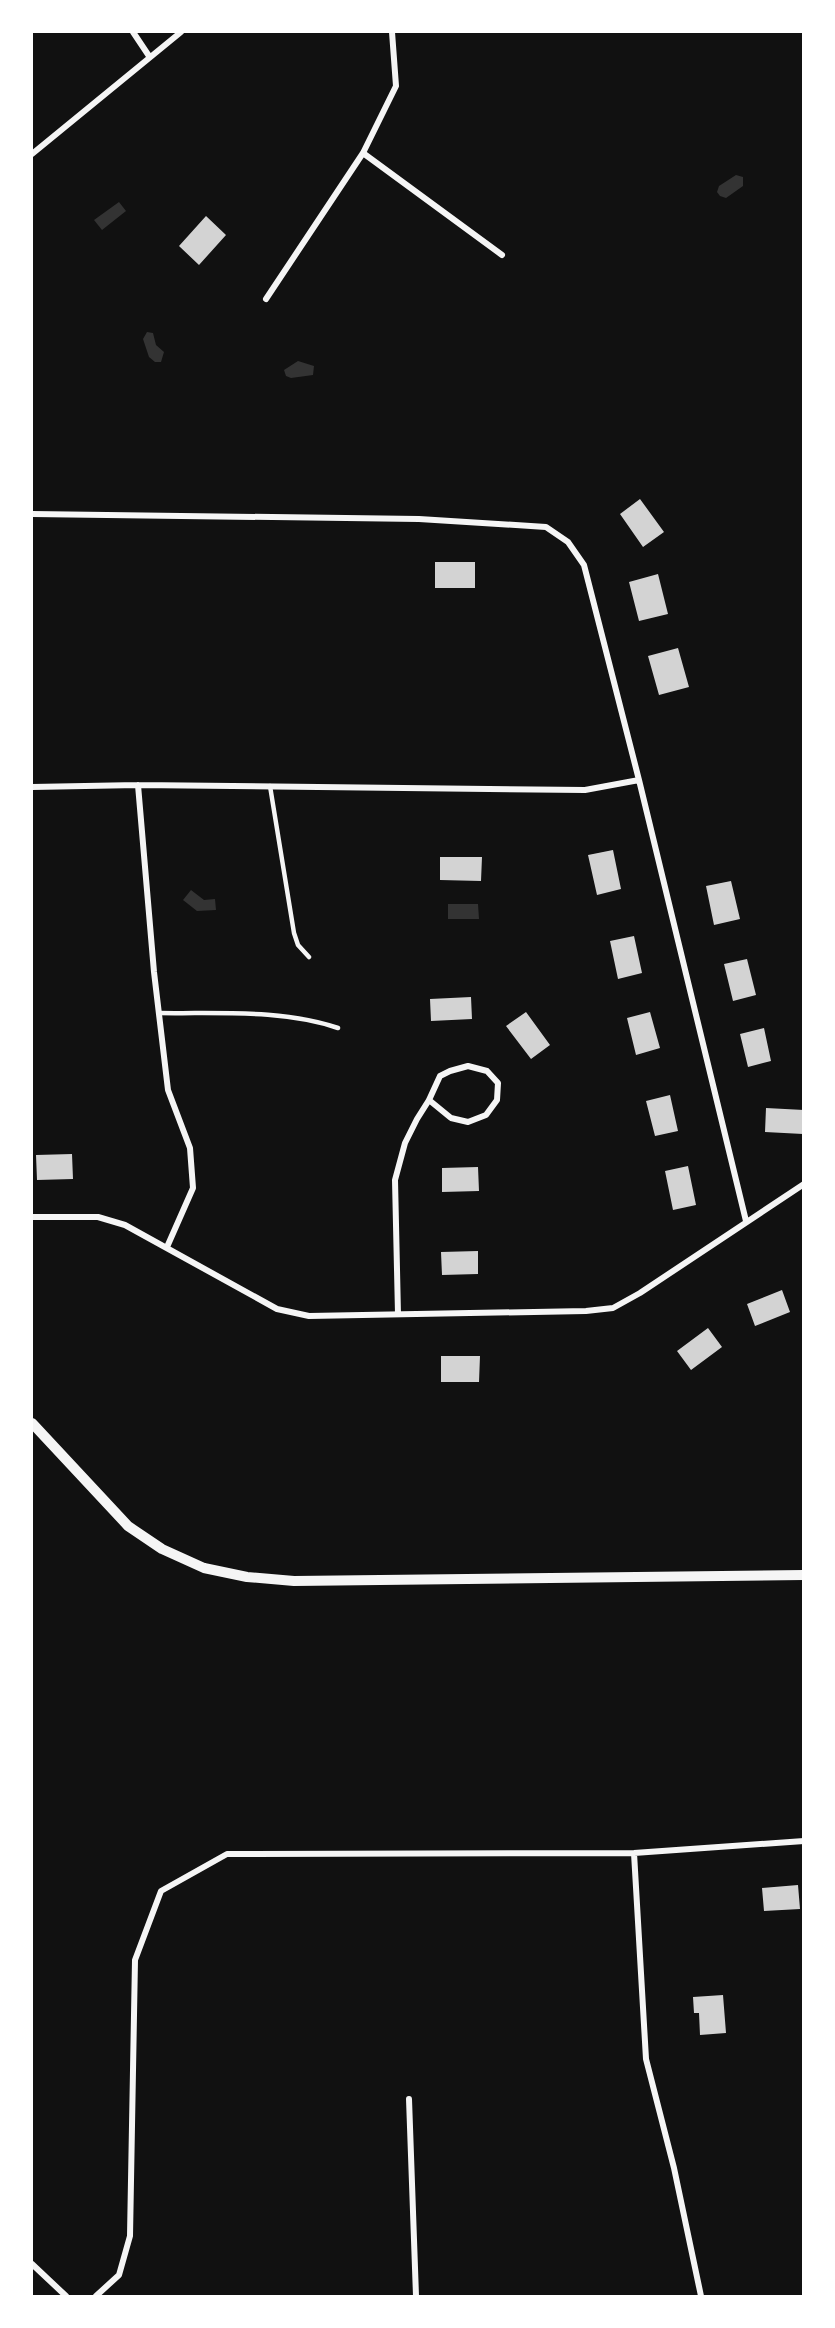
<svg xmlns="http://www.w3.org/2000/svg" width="835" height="2328" font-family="Lora,serif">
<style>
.water{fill:#333}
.building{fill:#d3d3d3}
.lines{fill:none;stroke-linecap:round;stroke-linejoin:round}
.service{stroke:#f5f5f5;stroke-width:4.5}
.minor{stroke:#f5f5f5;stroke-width:6}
.tertiary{stroke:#f5f5f5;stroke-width:10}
</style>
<rect width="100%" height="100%" fill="#111"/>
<path class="water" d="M 736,175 L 743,177 L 743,186 L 726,198 L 720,196 L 717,192 L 719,186 Z
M 119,202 L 126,211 L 102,230 L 94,220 Z
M 147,332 L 153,333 L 156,345 L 164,352 L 161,362 L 155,362 L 149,357 L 143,339 Z
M 298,361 L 314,366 L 313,375 L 291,378 L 286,376 L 284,370 Z
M 191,890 L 204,900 L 215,899 L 216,910 L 197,911 L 183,900 Z
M 448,904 L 478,904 L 479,919 L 448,919 Z"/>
<path class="building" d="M 206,216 L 226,235 L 199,265 L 179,246 Z
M 640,499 L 664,532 L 643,547 L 620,514 Z
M 435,562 L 475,562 L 475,588 L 435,588 Z
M 658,574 L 668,614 L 639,621 L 629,582 Z
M 678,648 L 689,687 L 659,695 L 648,656 Z
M 613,850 L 621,889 L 597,895 L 588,855 Z
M 440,857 L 482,857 L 481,881 L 440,880 Z
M 731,881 L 740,919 L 714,925 L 706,886 Z
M 634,936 L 642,973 L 618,979 L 610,941 Z
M 747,959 L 756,995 L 733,1001 L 724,964 Z
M 471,997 L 472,1019 L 431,1021 L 430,999 Z
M 526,1012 L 550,1045 L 531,1059 L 506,1026 Z
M 650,1012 L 660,1048 L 636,1055 L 627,1018 Z
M 764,1028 L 771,1061 L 748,1067 L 740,1034 Z
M 670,1095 L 678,1131 L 655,1136 L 646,1101 Z
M 766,1108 L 804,1110 L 803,1134 L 765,1132 Z
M 72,1154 L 73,1179 L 37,1180 L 36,1155 Z
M 688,1166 L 696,1205 L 673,1210 L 665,1171 Z
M 478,1167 L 479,1191 L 442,1192 L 442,1168 Z
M 478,1251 L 478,1274 L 442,1275 L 441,1252 Z
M 782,1290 L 790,1312 L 755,1326 L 747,1304 Z
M 708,1328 L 722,1347 L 691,1370 L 677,1351 Z
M 441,1356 L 480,1356 L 479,1382 L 441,1382 Z
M 798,1885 L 800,1909 L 764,1911 L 762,1888 Z
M 723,1995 L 726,2033 L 700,2035 L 699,2013 L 694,2013 L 693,1997 Z"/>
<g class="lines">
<path class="service" d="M 270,786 L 294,933 L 298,945 L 309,957
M 159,1013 C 218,1014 282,1009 338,1028"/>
<path class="minor" d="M 133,32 L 149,56
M 363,153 L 502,255
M 32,154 L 181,32
M 266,299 L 363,153 L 396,86 L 392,32
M 32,514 L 419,519 L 546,527 L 568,542 L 584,565 L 639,780 L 746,1221
M 138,785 L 154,972 L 168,1090 L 190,1148 L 193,1188 L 167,1247
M 32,787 L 138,785 L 585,790 L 639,780
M 32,1217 L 98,1217 L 125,1225 L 277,1309 L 309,1316 L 586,1311 L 613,1308 L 640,1293 L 804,1184
M 398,1314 L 395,1180 L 405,1143 L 417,1119 L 429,1100 L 440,1076 L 450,1071 L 468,1066 L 487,1071 L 498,1083 L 497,1100 L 486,1115 L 468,1122 L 451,1118 L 429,1100
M 634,1853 L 646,2059 L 674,2168 L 701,2296
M 409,2099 L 416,2296
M 32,2264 L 66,2296
M 96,2296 L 119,2275 L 130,2236 L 135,1960 L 161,1891 L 227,1854 L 634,1853 L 804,1841"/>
<path class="tertiary" d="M 32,1423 L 128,1526 L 162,1549 L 204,1568 L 247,1577 L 294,1581 L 804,1575"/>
</g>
<rect width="835" height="2328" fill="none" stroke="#ffffff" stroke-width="66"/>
</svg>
